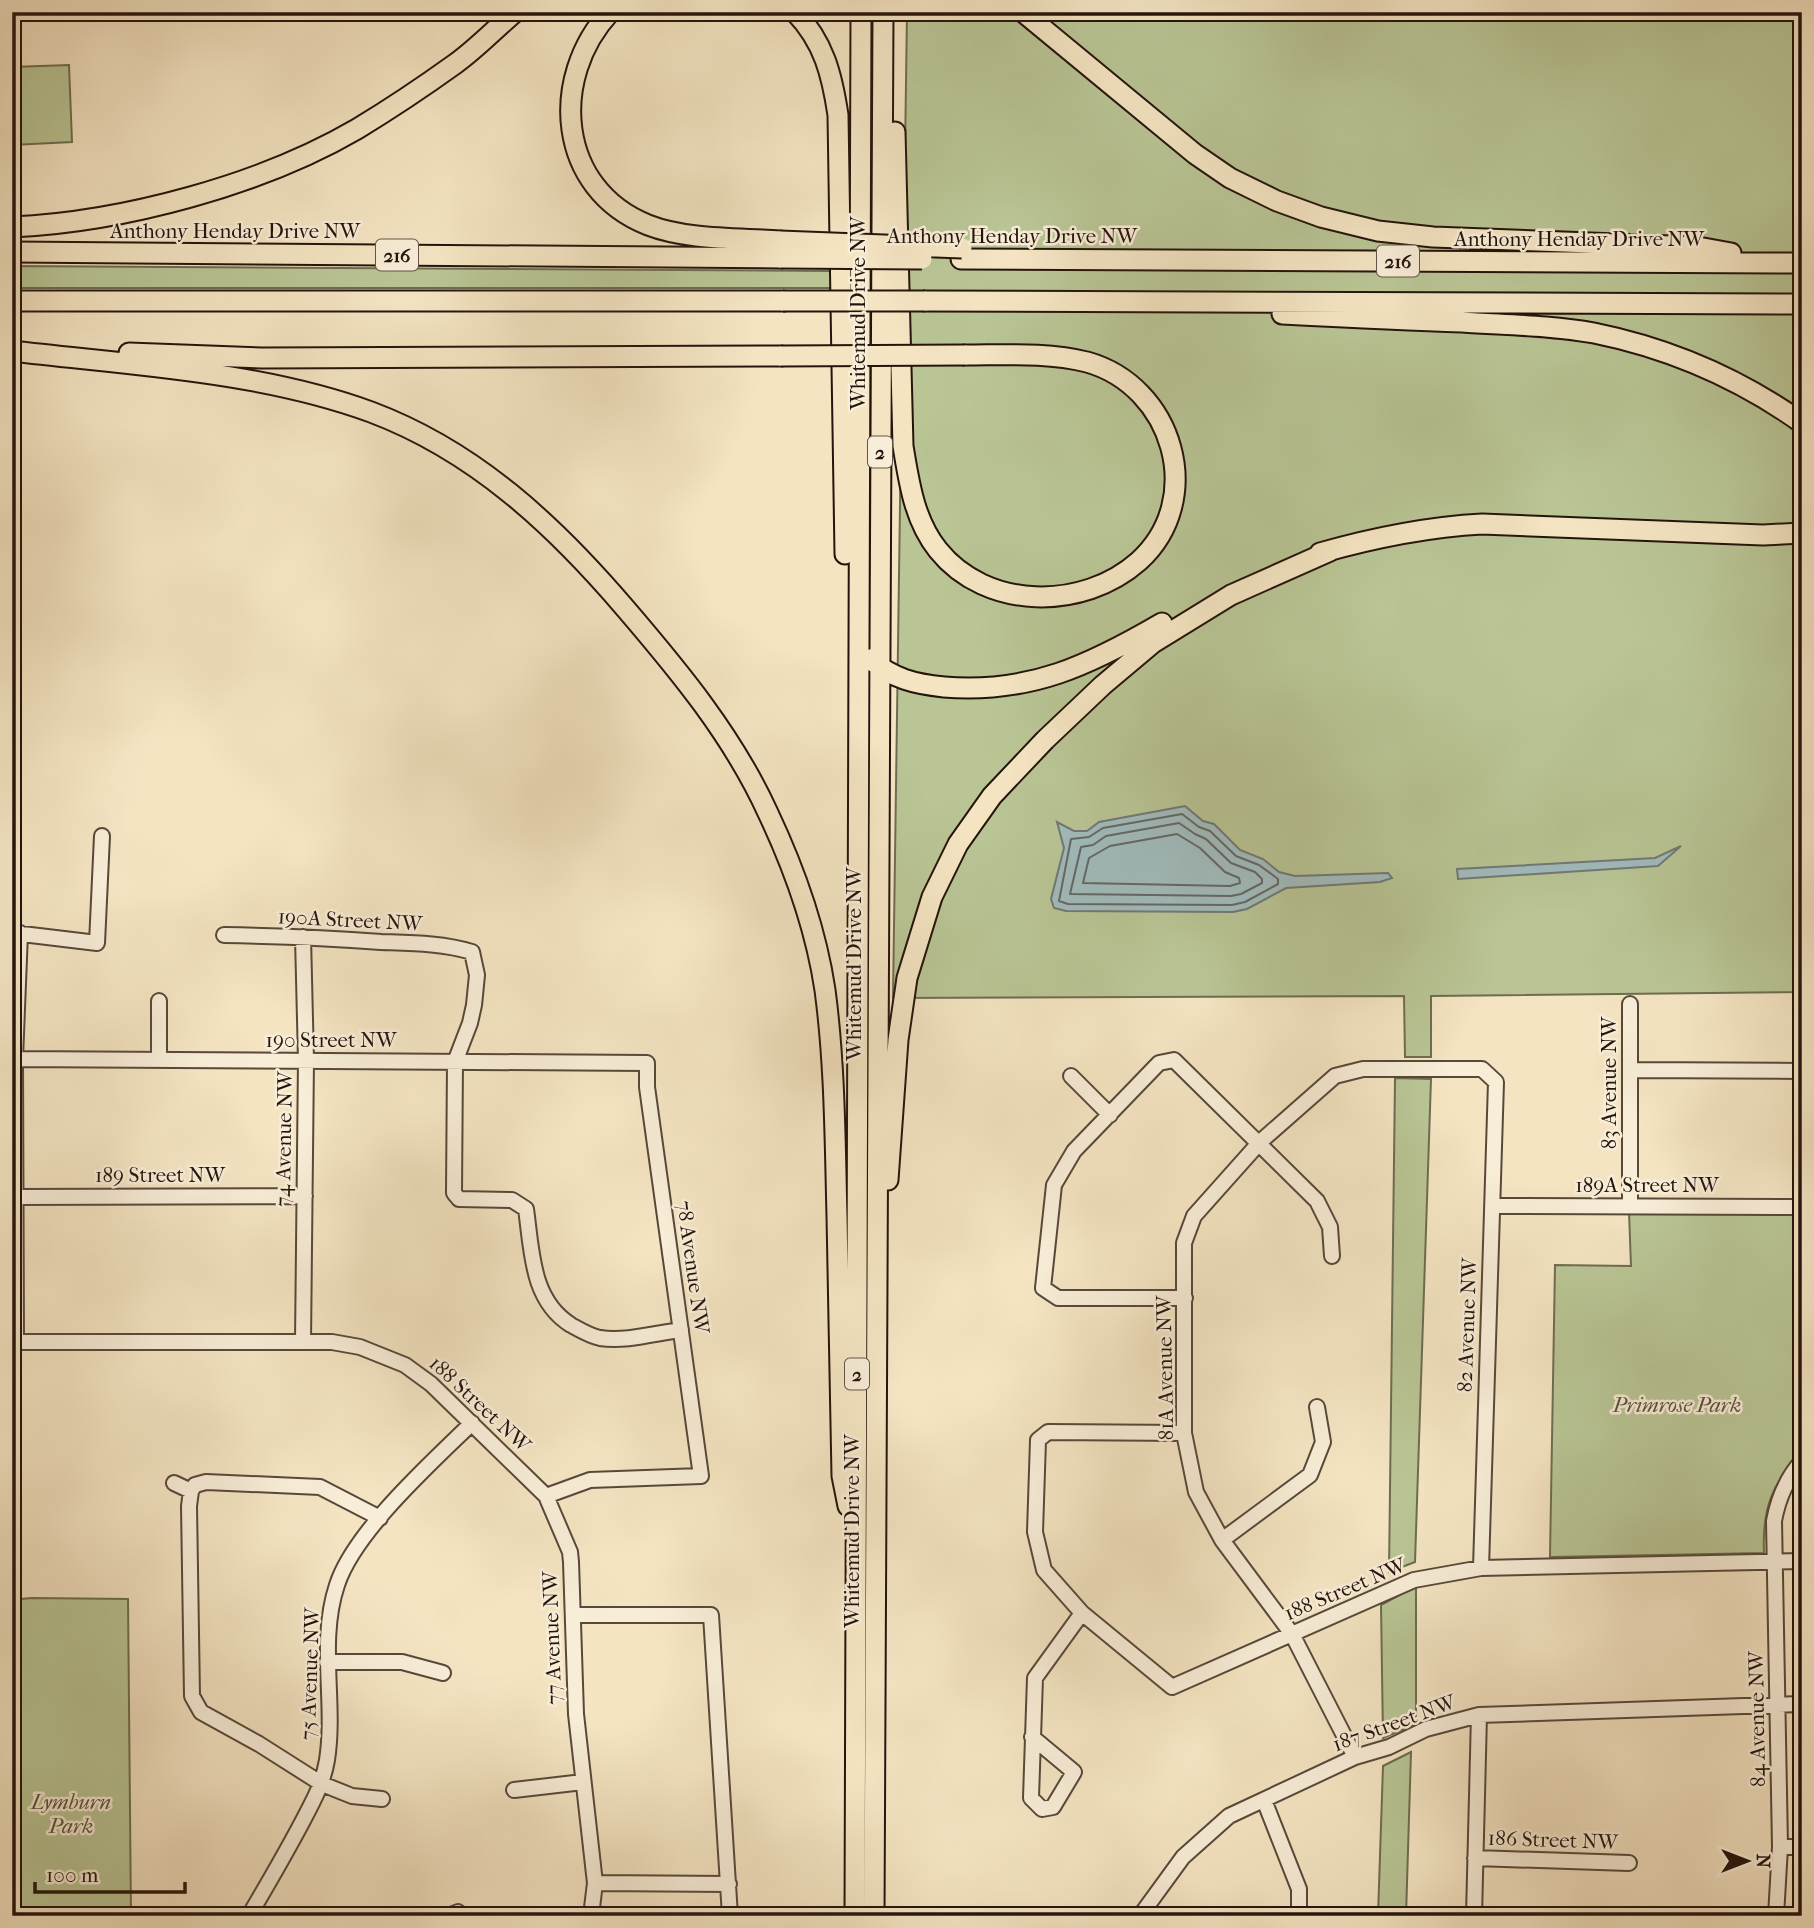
<svg xmlns="http://www.w3.org/2000/svg" width="1814" height="1928" font-family="'IM FELL French Canon',serif">
<style>
.green{fill:#b9c595;stroke:#6e6c50;stroke-width:2}
.water{fill:#a1bcbe;stroke:#6f7977;stroke-width:2}
.lines{fill:none;stroke-linecap:round;stroke-linejoin:round}
.shore{stroke:#626865;stroke-width:2}
.minor-casing{stroke:#58483a;stroke-width:18}
.highway-casing{stroke:#24140c;stroke-width:23}
.minor{stroke:#f8edd7;stroke-width:14}
.highway{stroke:#f4e4c2;stroke-width:19}
.highway-bridge-casing{stroke:#24140c;stroke-width:23;stroke-linecap:butt}
.highway-bridge{stroke:#f4e4c2;stroke-width:19}
.labels{text-anchor:middle;stroke-width:5;stroke-linejoin:round;paint-order:stroke}
.shield{fill:#f8edd7;stroke:#645549;stroke-width:2}
.shield-label{font-size:19px;font-weight:bold;fill:#24140c}
.street-label{font-size:21px;fill:#24140c;stroke:#f8edd7}
.park-label{font-size:21px;font-style:italic;fill:#58523c;stroke:#f8edd7}
</style>
<rect width="100%" height="100%" fill="#f4e4c2"/>
<filter id="stains"><feTurbulence type="fractalNoise" baseFrequency=".00286" numOctaves="4"/><feColorMatrix values="0 0 0 0 .2 0 0 0 0 .09 0 0 0 0 .02 0 0 0 .5 -.17"/></filter>
<radialGradient id="worn" r=".72"><stop offset=".6" stop-color="#630" stop-opacity="0"/><stop offset="1" stop-color="#630" stop-opacity=".3"/></radialGradient>
<path class="green" d="M 907,12 L 1802,12 L 1802,992 L 1431,996 L 1431,1057 L 1405,1057 L 1404,996 L 893,998 Z
M 69,65 L 72,142 L 12,145 L 12,67 Z
M 12,266 L 832,271 L 831,288 L 12,288 Z
M 1395,1078 L 1431,1079 L 1415,1562 L 1389,1572 Z
M 1629,1212 L 1802,1215 L 1802,1451 C 1772,1484 1762,1508 1764,1553 L 1550,1557 L 1555,1265 L 1631,1266 Z
M 1416,1586 L 1416,1724 L 1383,1738 L 1381,1605 Z
M 31,1598 L 128,1599 L 131,1916 L 12,1916 L 12,1600 Z
M 1411,1752 L 1406,1916 L 1378,1916 L 1383,1766 Z"/>
<path class="water" d="M 1185,806 L 1203,821 L 1214,824 L 1240,850 L 1263,859 L 1279,872 L 1295,876 L 1388,873 L 1392,878 L 1380,882 L 1286,888 L 1247,909 L 1233,912 L 1066,911 L 1054,908 L 1051,899 L 1064,848 L 1057,822 L 1074,831 L 1087,831 L 1099,822 Z
M 1681,846 L 1658,866 L 1458,879 L 1457,869 L 1655,858 Z"/>
<g class="lines">
<path class="shore" d="M 1182,814 L 1199,827 L 1210,831 L 1236,856 L 1259,865 L 1278,879 L 1278,884 L 1245,902 L 1232,905 L 1068,904 L 1059,901 L 1071,839 L 1089,837 L 1103,828 Z
M 1179,823 L 1195,834 L 1206,839 L 1231,863 L 1255,872 L 1262,879 L 1262,883 L 1241,894 L 1231,896 L 1070,894 L 1081,847 L 1093,845 L 1106,836 Z
M 1177,834 L 1200,848 L 1225,872 L 1239,878 L 1240,883 L 1230,886 L 1083,883 L 1089,858 L 1110,846 Z"/>
<defs>
<path id="minor" d="M 14,933 L 97,943 L 102,836
M 224,935 C 277,936 329,938 381,942 C 411,943 443,943 472,952 L 477,975 L 474,1005 L 470,1023 L 455,1062 L 454,1193 L 459,1199 L 512,1200 L 526,1209 C 532,1251 531,1300 571,1325 C 580,1330 590,1336 600,1338 C 626,1342 656,1333 681,1330
M 303,937 L 306,1060 L 303,1342
M 159,1001 L 159,1060
M 15,1059 L 647,1063 L 647,1087 L 701,1476 L 590,1480 L 546,1496
M 1630,1070 L 1802,1071
M 1071,1076 L 1110,1115
M 16,1197 L 305,1196
M 1630,1205 L 1630,1004
M 1492,1206 L 1802,1207
M 1185,1298 L 1058,1298 L 1043,1288 L 1054,1185 L 1074,1151 L 1159,1063 L 1174,1060 L 1317,1201 L 1330,1227 L 1332,1256
M 12,1342 L 332,1342 L 360,1347 L 405,1365 L 431,1384 L 546,1496 L 570,1552 L 571,1562 L 576,1714 L 595,1883 L 591,1916
M 16,1342 L 15,1059 L 20,933
M 1184,1433 L 1048,1432 L 1038,1440 L 1035,1532 L 1044,1570 L 1082,1613 L 1172,1687 L 1414,1580 L 1481,1568 L 1802,1561
M 174,1483 L 191,1491 L 189,1506 L 192,1696 L 201,1712 L 259,1744 L 322,1784 L 352,1796 L 382,1799
M 191,1491 L 195,1485 L 206,1482 L 320,1487 L 380,1518
M 1222,1540 L 1310,1475 L 1323,1442 L 1317,1407
M 573,1615 L 711,1615 L 730,1916
M 327,1662 L 402,1662 L 443,1673
M 1032,1737 L 1074,1772 L 1053,1807 L 1042,1809 L 1031,1798 L 1035,1678 L 1082,1613
M 1355,1757 L 1292,1634 L 1222,1540 L 1196,1492 L 1184,1433 L 1184,1243 L 1194,1216 L 1260,1142 L 1335,1076 L 1363,1069 L 1482,1069 L 1496,1082 L 1481,1568
M 514,1790 L 583,1782
M 1264,1800 L 1299,1889 L 1299,1916
M 1780,1847 L 1802,1847
M 1475,1858 L 1629,1863
M 595,1883 L 729,1884
M 249,1916 C 266,1887 283,1858 299,1828 C 311,1805 323,1785 327,1760 C 336,1702 318,1642 337,1585 C 354,1532 431,1463 472,1423
M 448,1916 L 458,1912
M 1140,1916 L 1183,1857 L 1229,1816 L 1355,1757 L 1389,1747 L 1426,1729 L 1479,1715 L 1802,1704
M 1474,1916 L 1479,1715
M 1776,1916 L 1780,1847 L 1774,1521 C 1778,1499 1787,1478 1802,1461"/>
<path id="highway" d="M 610,12 C 549,78 557,189 648,225 C 686,240 739,238 780,241
M 795,12 C 824,42 832,75 838,115 L 845,554
M 1023,12 L 1195,154 L 1230,178 L 1277,201 L 1321,217 L 1378,231 L 1433,237 L 1698,247 L 1731,253
M 895,132 L 903,446 C 909,482 914,520 938,550 C 986,610 1083,611 1139,561 C 1207,499 1173,386 1087,362 C 1048,352 1005,355 965,355
M 12,227 C 123,222 261,185 357,129 C 390,109 423,87 455,64 C 476,49 495,29 515,12
M 12,252 L 781,258
M 961,259 L 1802,263
M 12,301 L 783,301
M 925,301 L 1802,304
M 1282,314 C 1342,317 1402,320 1462,322 C 1506,325 1550,325 1594,333 C 1668,348 1740,379 1802,423
M 12,351 C 130,365 259,371 371,412 C 475,451 554,525 625,608 C 679,671 733,736 768,813 C 794,868 816,930 825,990 C 835,1065 835,1141 837,1216 C 839,1303 840,1389 842,1476 L 848,1506
M 129,353 L 262,358 L 781,356
M 1320,553 C 1373,538 1427,527 1482,524 L 1763,535 L 1802,533
M 870,659 C 893,679 915,684 944,687 C 1030,694 1090,665 1162,623
M 888,1180 L 898,1040 L 907,978 L 932,897 L 958,844 L 992,796 L 1045,740 L 1103,685 L 1153,643 L 1231,595 L 1330,551
M 855,1916 L 861,12
M 874,1916 L 883,12"/>
</defs>
<use href="#minor" class="minor-casing"/>
<use href="#highway" class="highway-casing"/>
<use href="#minor" class="minor"/>
<use href="#highway" class="highway"/>
<defs>
<path id="highway-bridge" d="M 780,241 L 962,248
M 781,258 L 922,259
M 783,301 L 925,301
M 781,356 L 965,355"/>
</defs>
<use href="#highway-bridge" class="highway-bridge-casing"/>
<use href="#highway-bridge" class="highway-bridge"/>
</g>
<g class="labels">
<g class="shield">
<rect x="376" y="239.5" width="42" height="31" rx="5"/>
<rect x="1377" y="245.5" width="42" height="31" rx="5"/>
<rect x="868" y="436.5" width="24" height="31" rx="5"/>
<rect x="845" y="1358.5" width="24" height="31" rx="5"/>
</g>
<g class="shield-label">
<text x="397" y="262">216</text>
<text x="1398" y="268">216</text>
<text x="880" y="459">2</text>
<text x="857" y="1381">2</text>
</g>
<g class="street-label">
<text x="235" y="238">Anthony Henday Drive NW</text>
<text x="1012" y="243">Anthony Henday Drive NW</text>
<text x="1579" y="246">Anthony Henday Drive NW</text>
<text transform="translate(858 313) rotate(-90)" y="7">Whitemud Drive NW</text>
<text transform="translate(350 920) rotate(3)" y="7">190A Street NW</text>
<text transform="translate(854 964) rotate(-90)" y="7">Whitemud Drive NW</text>
<text x="331" y="1047">190 Street NW</text>
<text transform="translate(1609 1083) rotate(-90)" y="7">83 Avenue NW</text>
<text transform="translate(284 1139) rotate(-89)" y="7">74 Avenue NW</text>
<text x="160" y="1182">189 Street NW</text>
<text x="1647" y="1192">189A Street NW</text>
<text transform="translate(693 1267) rotate(82)" y="7">78 Avenue NW</text>
<text transform="translate(1467 1325) rotate(-88)" y="7">82 Avenue NW</text>
<text transform="translate(1165 1368) rotate(-91)" y="7">81A Avenue NW</text>
<text transform="translate(480 1404) rotate(43)" y="7">188 Street NW</text>
<text transform="translate(852 1531) rotate(-90)" y="7">Whitemud Drive NW</text>
<text transform="translate(1345 1589) rotate(-23)" y="7">188 Street NW</text>
<text transform="translate(552 1638) rotate(-92)" y="7">77 Avenue NW</text>
<text transform="translate(310 1674) rotate(-88)" y="7">75 Avenue NW</text>
<text transform="translate(1757 1719) rotate(-91)" y="7">84 Avenue NW</text>
<text transform="translate(1394 1723) rotate(-20)" y="7">187 Street NW</text>
<text transform="translate(1553 1840) rotate(2)" y="7">186 Street NW</text>
</g>
<g class="park-label">
<text x="1677" y="1412">Primrose Park</text>
<text x="71" y="1809">Lymburn<tspan x="71" dy="24">Park</tspan></text>
</g>
</g>
<rect width="1814" height="1928" fill="none" stroke="#f4e4c2" stroke-width="42"/>
<rect x="14" y="14" width="1786" height="1900" fill="none" stroke="#24140c" stroke-width="3.5"/>
<rect x="21" y="21" width="1772" height="1886" fill="none" stroke="#24140c" stroke-width="2"/>
<g transform="translate(1747 1861) rotate(90)" stroke="#f8edd7" stroke-width="5" paint-order="stroke">
<path d="M0-5L12 26L0 18L-12 26Z" fill="#24140c"/>
<text y="-10" font-size="19" font-weight="bold" text-anchor="middle" fill="#24140c">N</text>
</g>
<path d="M35 1882v10h150v-10" fill="none" stroke="#24140c" stroke-width="3.5"/>
<text x="46" y="1882" font-size="21" fill="#24140c" stroke="#f8edd7" stroke-width="5" paint-order="stroke">100 m</text>
<rect width="100%" height="100%" filter="url(#stains)"/>
<rect width="100%" height="100%" fill="url(#worn)"/>
</svg>
